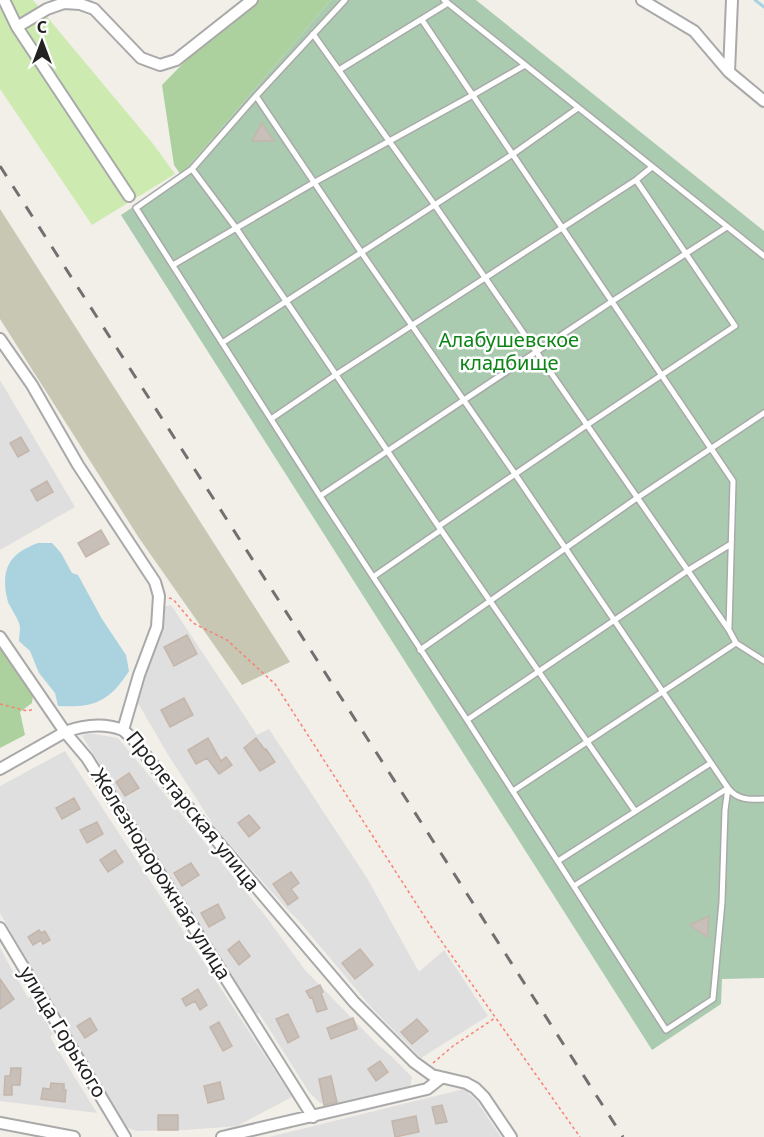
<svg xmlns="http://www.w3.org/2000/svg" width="764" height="1137" font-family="'Noto Sans',sans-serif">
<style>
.residential{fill:#e0dfdf}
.construction{fill:#c7c7b4}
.grass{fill:#cdebb0}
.forest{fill:#add19e}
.cemetery{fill:#aacbaf}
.water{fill:#aad3df}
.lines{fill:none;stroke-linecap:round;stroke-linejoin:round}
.stream{stroke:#aad3df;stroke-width:3}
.building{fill:#c7bfb8;stroke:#c4b6ab;stroke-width:1.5}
.lane-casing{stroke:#a9a9a9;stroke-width:8}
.street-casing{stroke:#a9a9a9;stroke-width:14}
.path{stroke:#fa8072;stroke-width:1.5;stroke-dasharray:3 3;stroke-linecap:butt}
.lane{stroke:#fff;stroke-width:5}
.street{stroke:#fff;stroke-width:10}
.rail{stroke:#707070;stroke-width:3;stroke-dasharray:12 12;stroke-linecap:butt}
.labels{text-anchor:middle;stroke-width:5;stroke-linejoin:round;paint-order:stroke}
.park-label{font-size:20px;fill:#0c8416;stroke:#fff}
.street-label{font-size:20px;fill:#222;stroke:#fff}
</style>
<rect width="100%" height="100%" fill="#f2efe9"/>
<path class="residential" d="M 0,380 L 75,507 L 0,550 Z
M 171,605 L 257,735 L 269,729 L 367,878 L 419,972 L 444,950 L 488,1016 L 421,1058 L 370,1006 L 299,921 L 286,908 L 216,829 L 167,753 L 135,698 L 163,607 Z
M 88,733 L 118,738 L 264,914 L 305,970 L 378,1045 L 391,1056 L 412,1077 L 410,1087 L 389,1095 L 332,1106 L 320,1103 L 309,1092 L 259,1013 L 255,1014 L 106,775 L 82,736 Z
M 65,751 L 292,1097 L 237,1126 L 186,1130 L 136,1131 L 124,1126 L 0,913 L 0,786 Z
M 0,948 L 28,998 L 31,996 L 53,1034 L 50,1037 L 97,1113 L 0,1101 Z
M 464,1089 L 476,1100 L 501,1137 L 269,1137 Z"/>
<path class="construction" d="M 0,209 L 290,662 L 242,685 L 139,538 L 0,319 Z"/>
<path class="grass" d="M 0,0 L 33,0 L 154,145 L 175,174 L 92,225 L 0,89 Z"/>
<path class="forest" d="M 245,0 L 331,0 L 181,175 L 174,165 L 162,85 Z
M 0,641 L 33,695 L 32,703 L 20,712 L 25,735 L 0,748 Z"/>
<path class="cemetery" d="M 331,0 L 476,0 L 764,231 L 764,978 L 722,979 L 721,1004 L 652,1050 L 121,215 L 181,175 Z"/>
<path class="water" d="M 38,543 L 52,543 L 61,553 L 72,573 L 78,575 L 102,619 L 126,655 L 129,671 C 109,702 94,708 58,706 L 55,693 L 39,673 L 30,651 L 19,641 C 19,637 20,631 20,627 C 19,619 11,609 8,602 C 0,570 8,554 38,543 Z"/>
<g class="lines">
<path class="stream" d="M 755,0 L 764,7"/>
</g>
<path class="building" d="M 262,123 L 274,141 L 252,141 Z
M 21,437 L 29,451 L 18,457 L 10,443 Z
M 47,481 L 53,492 L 37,501 L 31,490 Z
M 101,530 L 109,544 L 86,557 L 78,543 Z
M 187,635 L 197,654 L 174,666 L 164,647 Z
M 184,698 L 193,715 L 170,727 L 161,710 Z
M 208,738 L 221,761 L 226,757 L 232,765 L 219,774 L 207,758 L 196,764 L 188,750 Z
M 256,738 L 265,750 L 266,749 L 275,762 L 260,771 L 244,748 Z
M 129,773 L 139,788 L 125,796 L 116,782 Z
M 74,798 L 80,809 L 62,819 L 56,808 Z
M 249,815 L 260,828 L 249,837 L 238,823 Z
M 97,822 L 103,834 L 87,843 L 80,830 Z
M 115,850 L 123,862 L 108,872 L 100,860 Z
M 191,863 L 199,875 L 182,886 L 174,873 Z
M 291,872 L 299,883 L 291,889 L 298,898 L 288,905 L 273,884 Z
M 218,904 L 225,918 L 209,927 L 201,913 Z
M 709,916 L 707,937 L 690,925 Z
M 39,930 L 41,933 L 45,931 L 50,940 L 43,944 L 41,940 L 33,945 L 28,937 Z
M 239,941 L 250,956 L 239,965 L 228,950 Z
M 360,949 L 373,965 L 355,979 L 342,963 Z
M 0,979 L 14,999 L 0,1009 Z
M 320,985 L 323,992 L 321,993 L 327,1009 L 317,1012 L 312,997 L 310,998 L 306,991 Z
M 198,989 L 207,1005 L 200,1010 L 195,1001 L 186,1006 L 182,999 Z
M 288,1014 L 299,1037 L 288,1043 L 276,1019 Z
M 90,1018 L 97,1030 L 85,1038 L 77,1026 Z
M 353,1018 L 357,1029 L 331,1039 L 327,1028 Z
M 417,1019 L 428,1031 L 412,1044 L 401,1032 Z
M 219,1022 L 232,1046 L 223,1051 L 210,1027 Z
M 380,1061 L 388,1072 L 376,1081 L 368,1069 Z
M 11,1068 L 21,1068 L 20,1085 L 12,1085 L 12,1095 L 4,1095 L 5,1076 L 10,1076 Z
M 331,1076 L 337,1102 L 324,1105 L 319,1079 Z
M 220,1082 L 224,1099 L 208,1103 L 204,1086 Z
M 51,1083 L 64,1084 L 64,1090 L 66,1090 L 65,1102 L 41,1099 L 43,1088 L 50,1089 Z
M 442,1105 L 447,1122 L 436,1124 L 432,1107 Z
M 158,1115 L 178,1115 L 178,1130 L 158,1130 Z
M 416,1116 L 419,1132 L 395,1137 L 392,1121 Z"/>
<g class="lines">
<defs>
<path id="lane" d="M 345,0 L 256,96 L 192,169 L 136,208 L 320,496 L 467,720 L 666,1030 L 713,999 L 722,902 L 725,810 L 728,788
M 444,0 L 764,256
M 422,20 L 733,481 L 729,628
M 313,34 L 434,204 L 729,630 L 736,643 L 764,661
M 339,70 L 448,3
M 256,96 L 361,252 L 515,474 L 728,788 C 737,800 750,800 764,799
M 192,169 L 236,228 L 286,301 L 441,530 L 635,811
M 173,265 L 315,182 L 473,95 L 525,65
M 222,343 L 513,154 L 578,108
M 271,419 L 337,374 L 636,180 L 652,167
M 320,496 L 611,302 L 727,227
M 439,526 L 587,425 L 735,326 L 636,180
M 373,577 L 441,530
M 420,650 L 637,498 L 764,413
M 467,720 L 687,571 L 731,544
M 513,791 L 736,643
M 558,861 L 711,763
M 574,886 L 728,788"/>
<path id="street" d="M 4,0 L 17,27 L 129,196
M 642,0 L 694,31 L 729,72
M 732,0 L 729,72 L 764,101
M 17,27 L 47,9 L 64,3 L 80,4 L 94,9 L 141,58 L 160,65 L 176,60 L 252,0
M 0,339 L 32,385 L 78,465 L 155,582 L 159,596 L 157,627 L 139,675 L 123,730 L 133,739 L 166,781 L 354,1002 L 414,1062 L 432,1075 L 466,1083 L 475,1088 L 484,1097 L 511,1137
M 0,637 L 65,732 L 87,758 L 313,1117
M 0,769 L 65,732 C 84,725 104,723 123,730
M 0,928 L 125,1137
M 0,1123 L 74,1137
M 222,1137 L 427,1089 L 441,1078"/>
</defs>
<use href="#lane" class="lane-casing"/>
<use href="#street" class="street-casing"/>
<path class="path" d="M 169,598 L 173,599 L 193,623 L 227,640 L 275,684 L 430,925 L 580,1137
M 0,704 L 27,711 L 35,709
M 433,1063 L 453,1046 L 495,1018"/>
<use href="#lane" class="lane"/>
<use href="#street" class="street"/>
<path class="rail" d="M 0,166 L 623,1137"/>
</g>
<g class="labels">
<g class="park-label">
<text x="509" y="347">Алабушевское<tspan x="509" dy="23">кладбище</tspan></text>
</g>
<g class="street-label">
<text transform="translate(193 811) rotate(51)" y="7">Пролетарская улица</text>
<text transform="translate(161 874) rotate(58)" y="7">Железнодорожная улица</text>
<text transform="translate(63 1032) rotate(59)" y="7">улица Горького</text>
</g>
</g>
<g transform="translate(42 42)" stroke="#ffffff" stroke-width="4.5" paint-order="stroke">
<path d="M0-4.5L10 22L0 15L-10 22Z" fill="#222222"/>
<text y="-9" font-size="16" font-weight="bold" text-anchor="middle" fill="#222222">С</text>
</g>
</svg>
